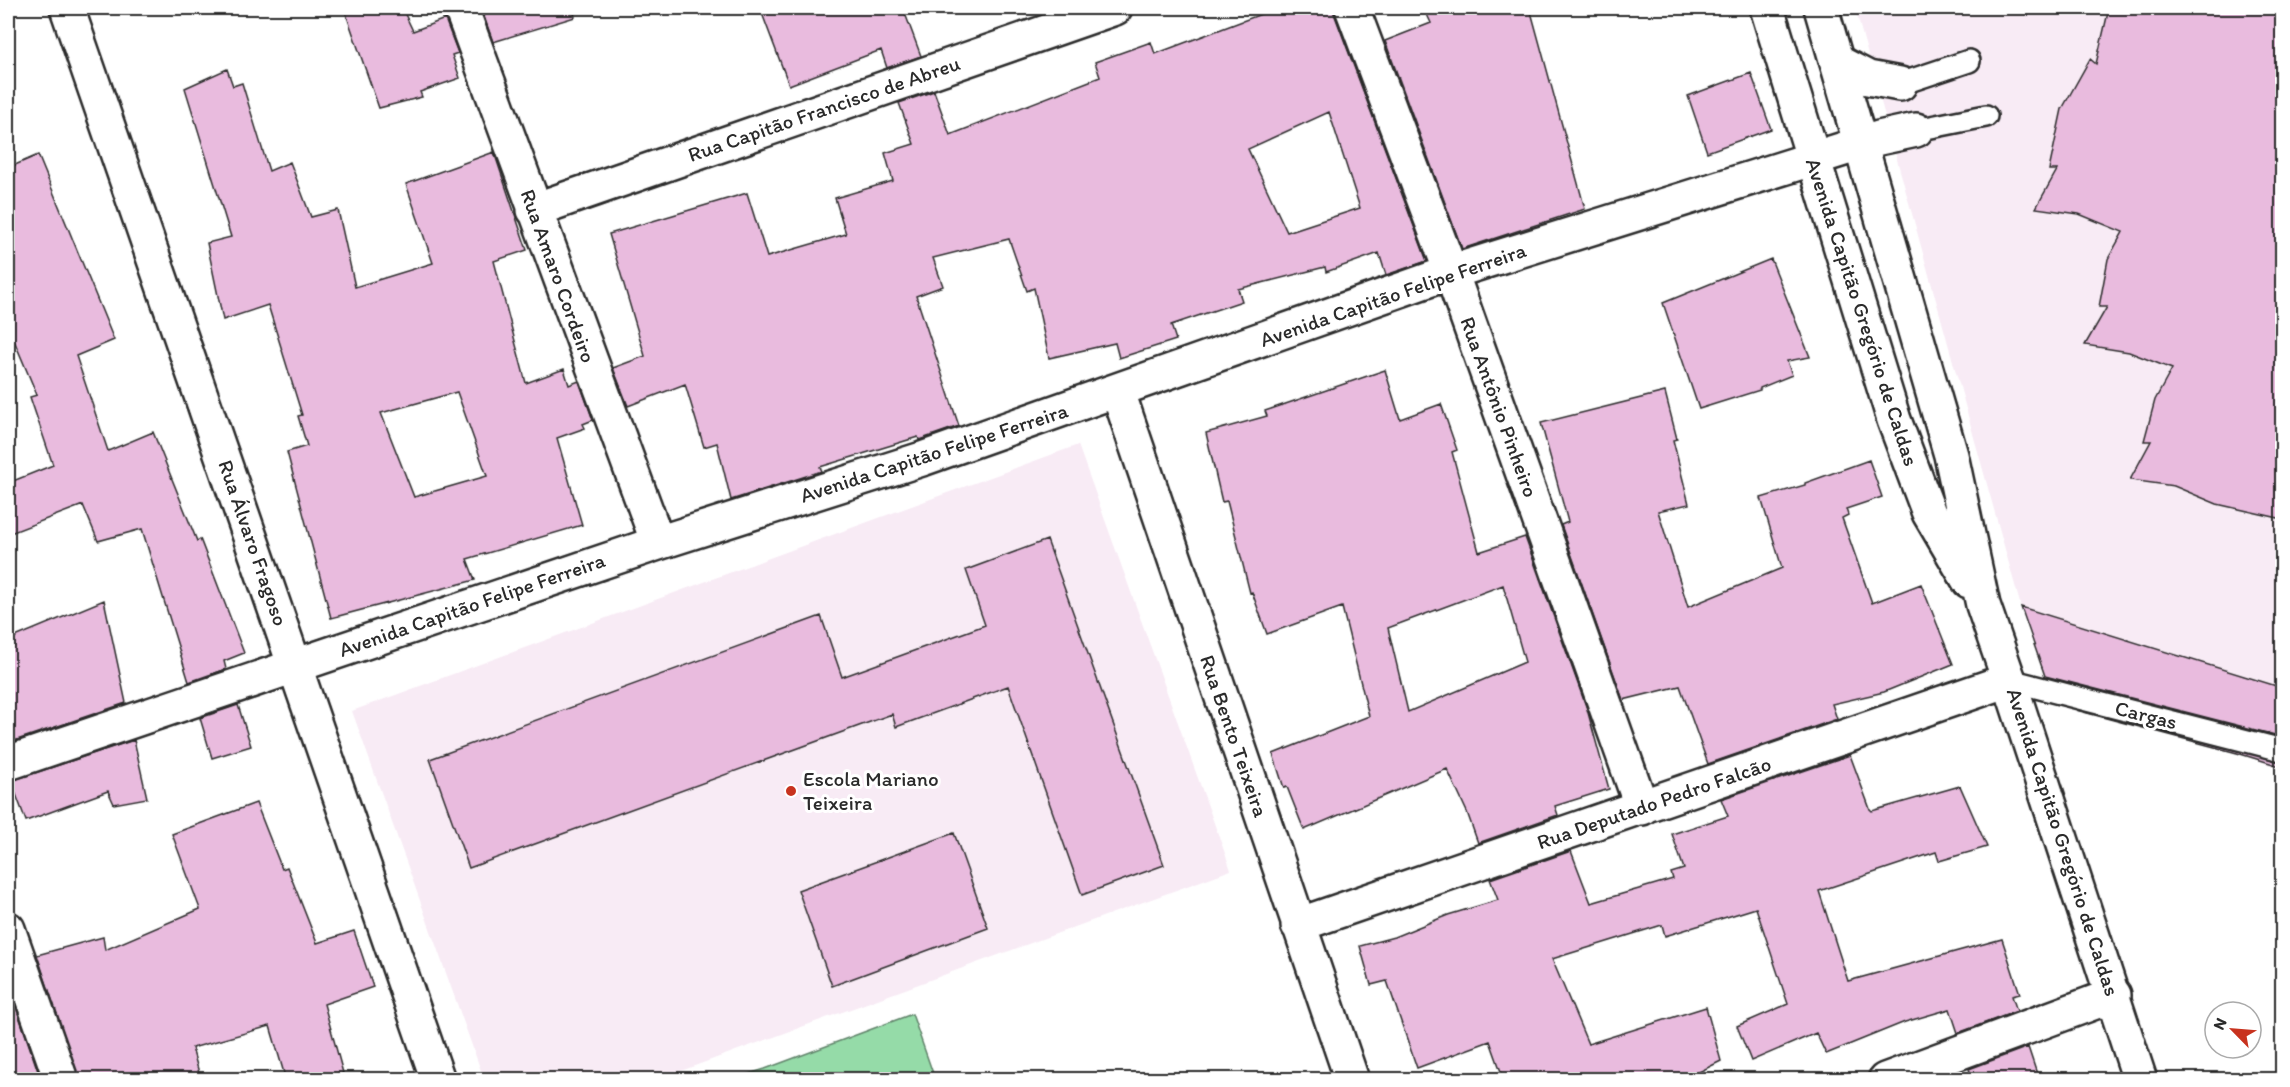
<svg xmlns="http://www.w3.org/2000/svg" width="2290" height="1087" font-family="Itim,sans-serif">
<style>
.built{fill:#f8ebf5}
.green{fill:#95dba8;stroke:#60836a;stroke-width:1.5}
.building{fill:#e9bbde;stroke:#2b2b2b;stroke-width:1.5;fill-rule:evenodd}
.lines{fill:none;stroke-linecap:round;stroke-linejoin:round}
.service-casing{stroke:#2b2b2b;stroke-width:26}
.minor-casing{stroke:#2b2b2b;stroke-width:38}
.secondary-casing{stroke:#2b2b2b;stroke-width:38}
.service{stroke:#fff;stroke-width:21}
.minor{stroke:#fff;stroke-width:33}
.secondary{stroke:#fff;stroke-width:33}
.poi-dot{fill:#c8321e;stroke:#fff;stroke-width:2}
.labels{text-anchor:middle;stroke-width:6;stroke-linejoin:round;paint-order:stroke}
.street-label{font-size:21px;fill:#2b2b2b;stroke:#fff}
.poi-label{font-size:21px;fill:#2b2b2b;stroke:#fff;text-anchor:start}
</style>
<rect width="100%" height="100%" fill="#fff"/>
<filter id="ink" filterUnits="userSpaceOnUse"><feTurbulence type="fractalNoise" baseFrequency=".0167" numOctaves="2"/><feDisplacementMap in="SourceGraphic" scale="12" xChannelSelector="R" yChannelSelector="G"/><feConvolveMatrix kernelMatrix="1 2 1 2 8 2 1 2 1" color-interpolation-filters="sRGB"/></filter>
<g filter="url(#ink)">
<path class="built" d="M 1855,8 L 2282,8 L 2282,769 L 2237,753 L 2055,705 L 2021,607 Z
M 1078,445 L 1231,870 L 659,1079 L 484,1079 L 352,711 Z"/>
<path class="green" d="M 912,1014 L 935,1079 L 733,1079 L 765,1069 Z"/>
<path class="building" d="M 344,8 L 402,8 L 413,31 L 445,19 L 458,53 L 452,55 L 460,78 L 420,92 L 422,97 L 379,108 Z
M 481,8 L 573,8 L 575,17 L 493,42 Z
M 760,8 L 903,8 L 921,56 L 887,68 L 881,50 L 789,85 Z
M 1277,8 L 1332,8 L 1427,261 L 1386,275 L 1379,253 L 1326,272 L 1325,267 L 1238,289 L 1242,301 L 1171,325 L 1176,340 L 1119,358 L 1115,343 L 1049,358 L 1034,288 L 1027,291 L 1009,239 L 933,258 L 943,286 L 916,296 L 959,426 L 919,440 L 918,437 L 820,467 L 822,471 L 731,500 L 717,443 L 704,447 L 685,384 L 628,406 L 613,368 L 645,356 L 609,234 L 747,193 L 767,257 L 846,234 L 835,198 L 893,181 L 885,153 L 914,144 L 899,103 L 934,91 L 950,135 L 1100,77 L 1095,62 L 1151,42 L 1155,54 ZM 1329,112 L 1360,208 L 1287,232 L 1248,149 Z
M 1424,8 L 1530,8 L 1585,209 L 1462,249 L 1385,41 L 1431,23 Z
M 2109,8 L 2283,8 L 2283,519 L 2217,504 L 2174,486 L 2130,480 L 2151,441 L 2144,441 L 2155,400 L 2172,369 L 2129,352 L 2085,345 L 2107,307 L 2099,307 L 2108,259 L 2123,232 L 2079,214 L 2036,208 L 2057,170 L 2049,170 L 2062,109 L 2090,59 L 2096,64 Z
M 227,69 L 233,86 L 242,83 L 269,171 L 290,162 L 311,217 L 338,210 L 355,287 L 433,263 L 406,184 L 494,152 L 527,250 L 494,261 L 526,383 L 564,369 L 569,385 L 579,381 L 593,420 L 583,424 L 585,428 L 557,438 L 582,525 L 467,559 L 475,580 L 331,618 L 287,452 L 307,446 L 298,416 L 302,415 L 268,305 L 223,320 L 207,243 L 231,237 L 185,88 ZM 457,392 L 487,476 L 414,497 L 381,413 Z
M 1751,73 L 1771,129 L 1707,152 L 1688,96 Z
M 38,155 L 114,340 L 76,356 L 108,451 L 153,432 L 197,541 L 200,539 L 244,653 L 224,661 L 226,669 L 189,682 L 142,529 L 98,541 L 83,505 L 8,534 L 8,483 L 53,465 L 30,397 L 37,395 L 8,326 L 8,168 Z
M 1771,259 L 1810,357 L 1787,361 L 1792,375 L 1760,388 L 1760,390 L 1699,409 L 1663,303 Z
M 1385,370 L 1400,419 L 1441,404 L 1457,450 L 1452,452 L 1479,552 L 1525,537 L 1587,709 L 1609,789 L 1555,806 L 1558,815 L 1478,843 L 1467,812 L 1447,769 L 1304,830 L 1287,787 L 1284,788 L 1273,754 L 1369,716 L 1342,607 L 1267,634 L 1252,592 L 1250,593 L 1227,501 L 1222,502 L 1206,433 L 1267,416 L 1265,411 ZM 1503,585 L 1525,662 L 1408,712 L 1388,628 Z
M 1665,392 L 1677,439 L 1673,440 L 1689,504 L 1658,511 L 1688,607 L 1782,568 L 1761,498 L 1805,485 L 1805,483 L 1869,460 L 1882,497 L 1846,509 L 1848,515 L 1842,518 L 1872,603 L 1921,584 L 1953,664 L 1884,692 L 1832,704 L 1837,719 L 1708,764 L 1680,686 L 1623,700 L 1561,525 L 1568,522 L 1541,423 Z
M 1047,540 L 1164,865 L 1082,895 L 1008,686 L 896,727 L 892,714 L 469,868 L 430,759 L 821,616 L 842,677 L 985,625 L 966,570 Z
M 104,600 L 126,703 L 8,743 L 8,640 Z
M 2021,607 L 2283,688 L 2283,737 L 2045,676 Z
M 238,705 L 251,746 L 212,758 L 200,718 Z
M 2076,710 L 2283,762 L 2283,767 L 2237,753 Z
M 134,740 L 147,798 L 114,804 L 108,791 L 26,821 L 11,781 Z
M 1850,755 L 1870,809 L 1872,811 L 1960,786 L 1987,847 L 1939,861 L 1936,852 L 1819,891 L 1848,981 L 2002,939 L 2020,994 L 2012,996 L 2017,1011 L 1958,1033 L 1950,1009 L 1905,1022 L 1826,1054 L 1816,1033 L 1751,1061 L 1737,1026 L 1788,1004 L 1756,908 L 1665,936 L 1662,925 L 1552,959 L 1588,1044 L 1706,1007 L 1721,1061 L 1683,1080 L 1504,1080 L 1490,1041 L 1417,1068 L 1387,981 L 1371,985 L 1360,946 L 1394,937 L 1448,915 L 1498,900 L 1490,879 L 1571,851 L 1591,903 L 1673,879 L 1671,873 L 1684,869 L 1672,834 L 1728,816 L 1721,799 Z
M 256,803 L 282,869 L 287,867 L 317,943 L 354,931 L 373,987 L 324,1004 L 343,1073 L 322,1080 L 286,1080 L 270,1026 L 192,1048 L 201,1080 L 79,1080 L 37,955 L 103,937 L 105,950 L 200,909 L 172,834 Z
M 954,833 L 988,928 L 832,986 L 798,890 Z
M 8,984 L 41,1080 L 8,1080 Z
M 2028,1047 L 2039,1080 L 1973,1080 L 1969,1069 Z"/>
<g class="lines">
<defs>
<path id="service" d="M 1900,84 L 1969,61
M 1916,130 L 1986,116
M 2009,680 L 2282,750"/>
<path id="minor" d="M 67,8 L 438,1080
M 461,8 L 658,543
M 1352,8 L 1451,272 L 1642,808
M 1837,62 L 1868,78 L 1900,84
M 534,210 L 1115,8
M 1118,392 L 1352,1080
M 8,763 L 658,543 L 922,459 L 1451,272 L 1879,138 L 1916,130
M 1298,925 L 2009,680
M 8,929 L 61,1080
M 1885,1080 L 2114,995"/>
<path id="secondary" d="M 1767,8 L 1894,420 L 1929,513 L 1969,581
M 1821,8 L 1951,455 L 1983,605 L 2009,680 L 2140,1080"/>
</defs>
<use href="#service" class="service-casing"/>
<use href="#minor" class="minor-casing"/>
<use href="#secondary" class="secondary-casing"/>
<use href="#service" class="service"/>
<use href="#minor" class="minor"/>
<use href="#secondary" class="secondary"/>
</g>
</g>
<circle class="poi-dot" cx="791" cy="791" r="6"/>
<g class="labels">
<g class="street-label">
<text transform="translate(824 109) rotate(-19)" y="7">Rua Capitão Francisco de Abreu</text>
<text transform="translate(558 276) rotate(70)" y="7">Rua Amaro Cordeiro</text>
<text transform="translate(1393 295) rotate(-19)" y="7">Avenida Capitão Felipe Ferreira</text>
<text transform="translate(1862 312) rotate(72)" y="7">Avenida Capitão Gregório de Caldas</text>
<text transform="translate(1499 407) rotate(70)" y="7">Rua Antônio Pinheiro</text>
<text transform="translate(934 453) rotate(-18)" y="7">Avenida Capitão Felipe Ferreira</text>
<text transform="translate(253 543) rotate(71)" y="7">Rua Álvaro Fragoso</text>
<text transform="translate(472 605) rotate(-19)" y="7">Avenida Capitão Felipe Ferreira</text>
<text transform="translate(2146 715) rotate(14)" y="7">Cargas</text>
<text transform="translate(1234 736) rotate(71)" y="7">Rua Bento Teixeira</text>
<text transform="translate(1654 803) rotate(-19)" y="7">Rua Deputado Pedro Falcão</text>
<text transform="translate(2063 842) rotate(72)" y="7">Avenida Capitão Gregório de Caldas</text>
</g>
<g class="poi-label">
<text x="803" y="786">Escola Mariano<tspan x="803" dy="24">Teixeira</tspan></text>
</g>
</g>
<rect width="2290" height="1087" fill="none" stroke="#fff" stroke-width="30"/>
<rect x="15" y="15" width="2260" height="1057" fill="none" stroke="#2b2b2b" stroke-width="2" filter="url(#ink)"/>
<g transform="translate(2233 1030) rotate(295)"><circle r="28" fill="#ffffff" stroke="#aaaaaa" stroke-width="1.5"/>
<path d="M0-4.5L10 22L0 15L-10 22Z" fill="#c8321e"/>
<text y="-9" font-size="16" font-weight="bold" text-anchor="middle" fill="#2b2b2b">N</text>
</g>
</svg>
